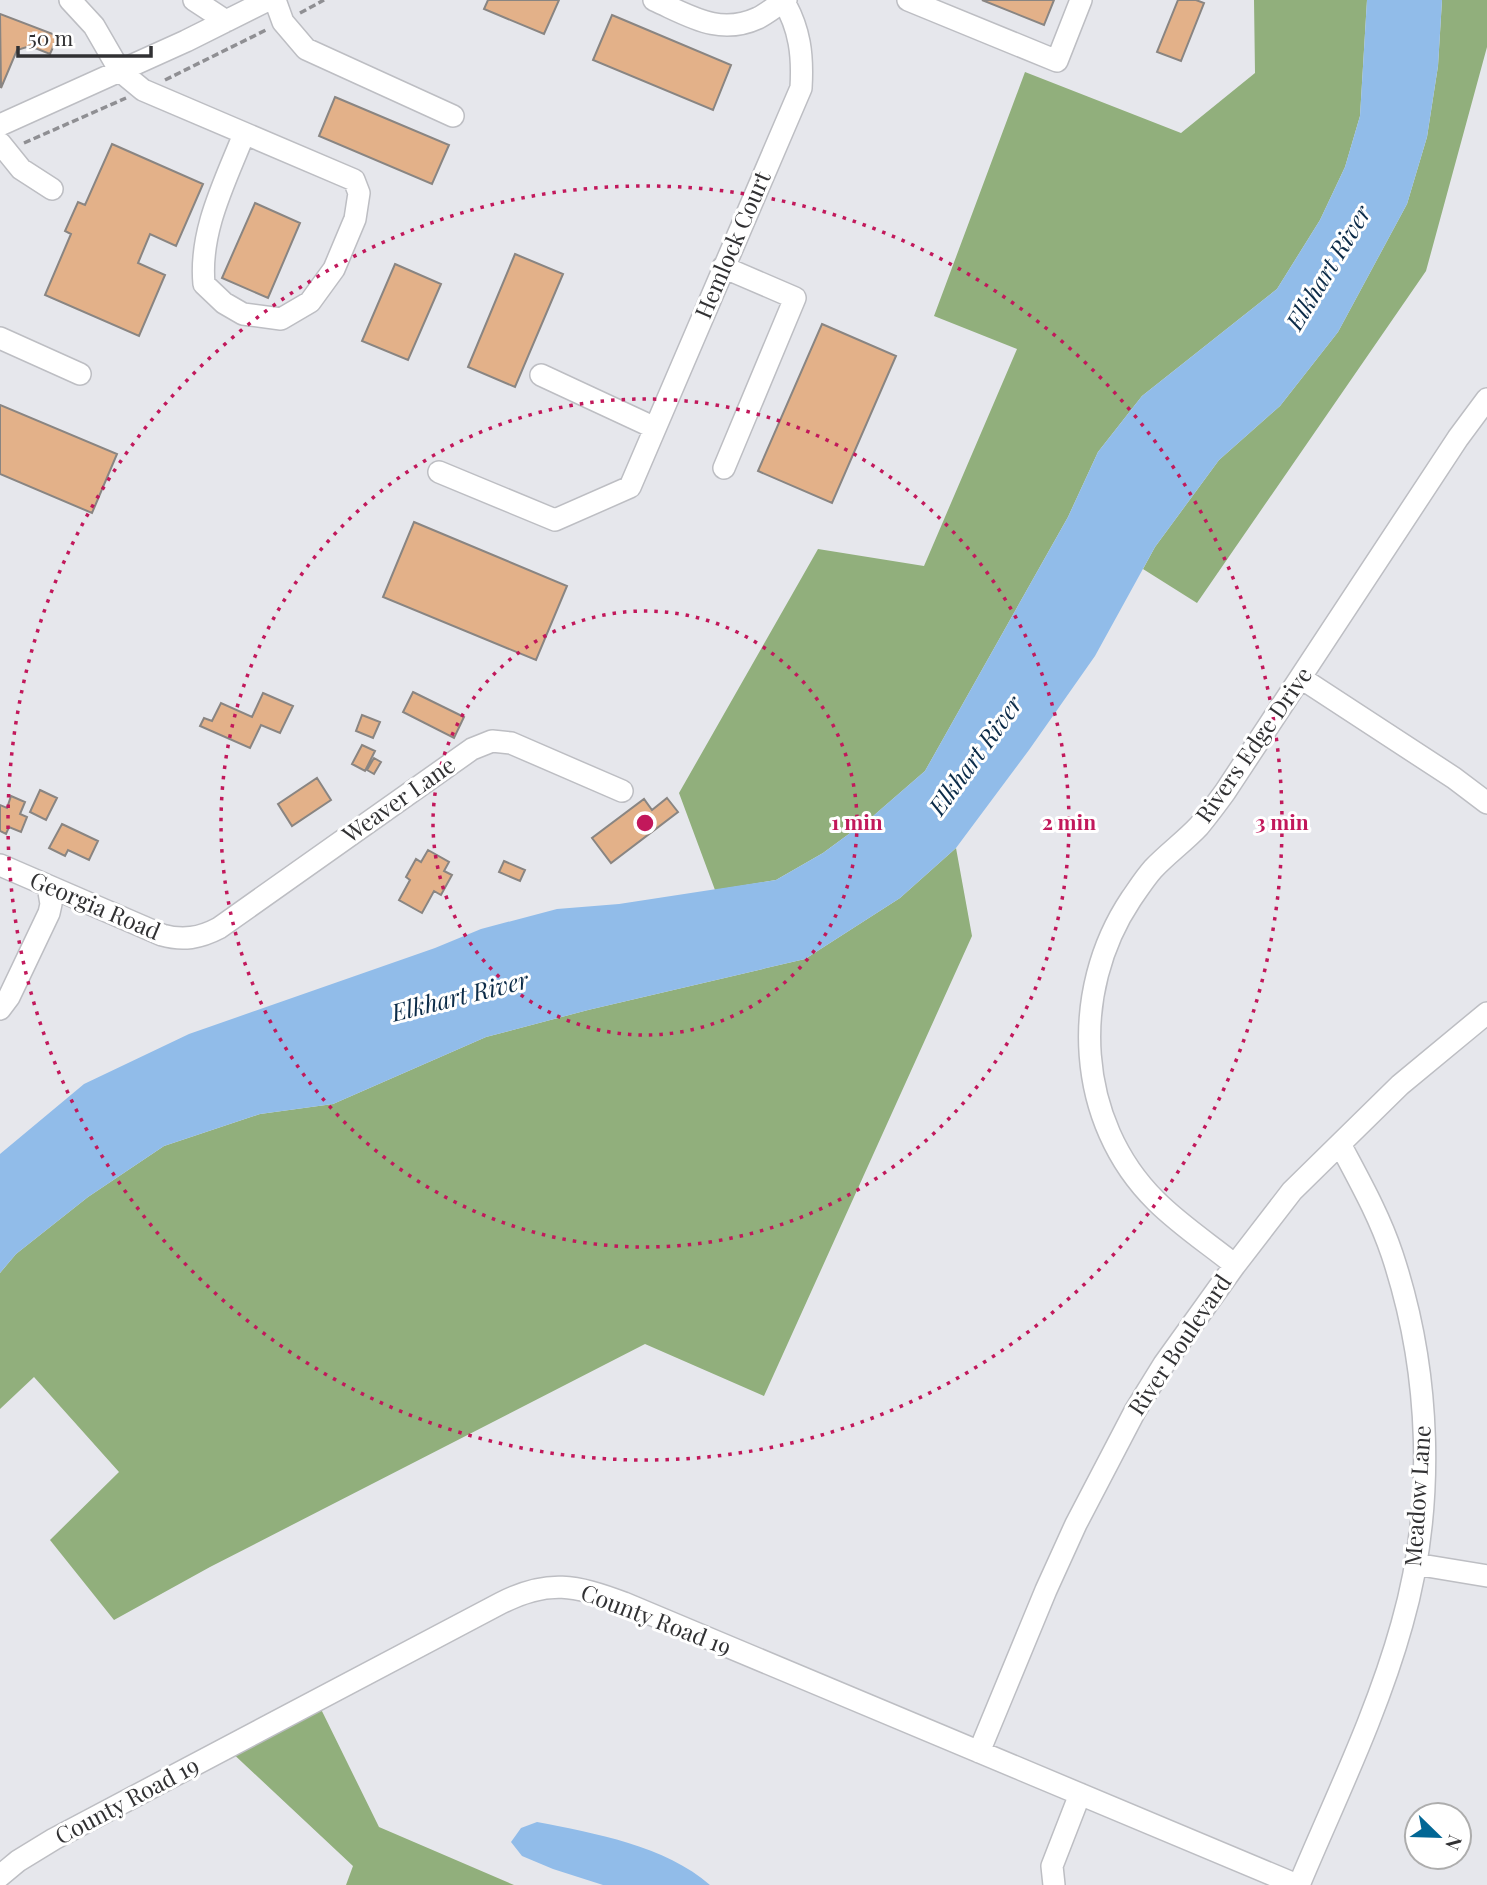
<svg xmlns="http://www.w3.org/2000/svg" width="1487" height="1885" font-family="'Playfair Display',serif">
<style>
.forest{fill:#91af7c}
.water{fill:#91bce9}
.building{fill:#e3b189;stroke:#898582;stroke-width:2}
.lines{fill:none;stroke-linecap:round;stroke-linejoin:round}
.minor-casing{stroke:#bdbec3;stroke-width:24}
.path{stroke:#8f8f93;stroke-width:3.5;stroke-dasharray:7 3.5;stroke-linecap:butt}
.minor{stroke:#fff;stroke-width:21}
.ring{fill:none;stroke:#c2185b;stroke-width:3.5;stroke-dasharray:3.5 7}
.labels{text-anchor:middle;stroke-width:6;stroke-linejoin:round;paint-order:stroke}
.street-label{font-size:23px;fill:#313133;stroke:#fff}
.water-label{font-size:24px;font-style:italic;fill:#0b2b48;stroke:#fff}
.centre{fill:#c2185b;stroke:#fff;stroke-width:3.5}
.ring-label{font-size:21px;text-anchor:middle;font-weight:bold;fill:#c2185b;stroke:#fff;stroke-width:6;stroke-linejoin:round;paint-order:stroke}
</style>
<rect width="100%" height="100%" fill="#e6e7ec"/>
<path class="forest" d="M 1254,0 L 1367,0 L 1360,116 L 1345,167 L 1320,220 L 1277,289 L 1142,396 L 1098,452 L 1068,517 L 925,771 L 872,817 L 823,853 L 776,880 L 715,890 L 679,793 L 818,549 L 924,566 L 1017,349 L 934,316 L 1025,72 L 1181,133 L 1255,73 Z
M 1442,0 L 1487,0 L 1487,47 L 1426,271 L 1197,603 L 1143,569 L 1155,547 L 1219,460 L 1280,406 L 1338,332 L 1407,204 L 1427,137 L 1438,66 Z
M 956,848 L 972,936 L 764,1396 L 645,1344 L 210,1567 L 114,1620 L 50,1540 L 119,1472 L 34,1377 L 0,1409 L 0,1273 L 16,1254 L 88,1197 L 164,1146 L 260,1114 L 333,1104 L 486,1037 L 588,1010 L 805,959 L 900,898 Z
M 317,1701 L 379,1827 L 514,1885 L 346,1885 L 353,1866 L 227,1748 Z"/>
<path class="water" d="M 1367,0 L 1442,0 L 1438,66 L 1427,137 L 1407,204 L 1338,332 L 1280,406 L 1219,460 L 1155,547 L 1095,656 L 1029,750 L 956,848 L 900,898 L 805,959 L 588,1010 L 486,1037 L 333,1104 L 260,1114 L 164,1146 L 88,1197 L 16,1254 L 0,1273 L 0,1154 L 84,1084 L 189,1034 L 435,948 L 481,929 L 557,909 L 619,904 L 776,880 L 823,853 L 872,817 L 925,771 L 1068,517 L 1098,452 L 1142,396 L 1277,289 L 1320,220 L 1345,167 L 1360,116 Z
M 537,1822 C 594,1833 666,1846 710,1885 L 603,1885 L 553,1869 L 522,1856 L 511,1842 L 521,1828 Z"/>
<path class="building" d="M 488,0 L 559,0 L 544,34 L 484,9 Z
M 982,0 L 1054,0 L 1044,25 Z
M 1178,0 L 1196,0 L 1204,3 L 1181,61 L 1157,52 Z
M 0,14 L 58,36 L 50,54 L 30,46 L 17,50 L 1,88 Z
M 612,15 L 731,65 L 713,110 L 593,60 Z
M 335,97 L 449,145 L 432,184 L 319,136 Z
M 112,144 L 203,184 L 176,246 L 150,234 L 138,263 L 165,275 L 139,336 L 45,295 L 71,234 L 65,231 L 78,202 L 85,205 Z
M 255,203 L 300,223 L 268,298 L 222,278 Z
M 515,254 L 563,274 L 515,387 L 468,367 Z
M 395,264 L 441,284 L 408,360 L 362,341 Z
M 822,324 L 896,356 L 832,503 L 758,471 Z
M 0,405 L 117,454 L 92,513 L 0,474 Z
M 414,522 L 567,586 L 536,660 L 383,597 Z
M 413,692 L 464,717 L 454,738 L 403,712 Z
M 263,693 L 293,706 L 280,733 L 261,725 L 250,748 L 200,726 L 204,718 L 212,721 L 221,703 L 252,717 Z
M 362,715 L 380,722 L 373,738 L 356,731 Z
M 362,745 L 375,751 L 365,771 L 352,764 Z
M 374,758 L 381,762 L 374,774 L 367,770 Z
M 317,778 L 331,800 L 292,826 L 278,804 Z
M 40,790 L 57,798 L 46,820 L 30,812 Z
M 11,796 L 25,802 L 20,814 L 27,817 L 21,832 L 9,827 L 6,834 L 0,831 L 0,805 L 7,808 Z
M 667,798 L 678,812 L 611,863 L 592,838 L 644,799 L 652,810 Z
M 62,824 L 98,841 L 89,860 L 68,850 L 65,856 L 49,848 Z
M 428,850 L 449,862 L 444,871 L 452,875 L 441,895 L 434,891 L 422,913 L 399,900 L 410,880 L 406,877 L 416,859 L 421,862 Z
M 504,861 L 525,870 L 520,881 L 499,872 Z"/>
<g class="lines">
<defs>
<path id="minor" d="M 70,0 L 94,26 L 120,71 L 143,90 L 354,180 L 359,193 L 355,219 L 334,269 L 310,302 L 281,319 L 243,314 L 224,303 L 204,284 C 199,231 225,182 244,134
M 194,0 L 226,21
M 275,0 L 283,22 L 306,49 L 453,116
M 654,0 C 690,16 719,36 758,18 C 768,13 777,5 786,0
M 908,0 L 1057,61 L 1081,0
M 0,125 L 186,41 L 268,0
M 0,143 L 21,169 L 52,189
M 723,267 L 795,298 L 724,468
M 0,338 L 80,374
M 541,375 L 655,428
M 439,472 L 555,520 L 630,487 L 801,88 C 803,55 800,29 783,0
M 1301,678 L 1454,778 L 1487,803
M 0,865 L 162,935 C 183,941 200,938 219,928 L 472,749 L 492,741 L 511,743 L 622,791
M 0,1009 L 9,997 L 49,913 L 51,904 L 48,886
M 1235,1265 C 1209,1244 1180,1225 1156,1201 C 1076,1122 1069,992 1131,899 C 1138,889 1145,878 1153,869 C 1167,854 1185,841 1199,826 C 1208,815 1217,803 1225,792 L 1458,438 L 1487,399
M 1415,1564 L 1487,1576
M 979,1752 L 1046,1590 L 1076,1524 L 1135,1411 L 1164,1364 L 1235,1265 L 1292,1191 L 1400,1085 L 1487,1013
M 0,1876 L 18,1861 L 54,1839 L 501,1603 C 548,1579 576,1585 624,1603 L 1297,1885
M 1054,1885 L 1052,1866 L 1080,1794
M 1299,1885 C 1335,1799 1377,1714 1402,1624 C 1436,1505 1431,1371 1392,1254 C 1379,1215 1359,1180 1340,1144"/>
</defs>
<use href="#minor" class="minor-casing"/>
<path class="path" d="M 300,13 L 324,0
M 165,80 L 268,29
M 24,143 L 126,98"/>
<use href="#minor" class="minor"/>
</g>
<g class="ring">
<circle cx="645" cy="823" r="212"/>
<circle cx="645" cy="823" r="424"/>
<circle cx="645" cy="823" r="637"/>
</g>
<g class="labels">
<g class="street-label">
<text transform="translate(733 245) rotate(-67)" y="8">Hemlock Court</text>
<text transform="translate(1254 745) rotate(-55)" y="8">Rivers Edge Drive</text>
<text transform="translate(399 800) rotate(-35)" y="8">Weaver Lane</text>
<text transform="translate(95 906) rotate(23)" y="8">Georgia Road</text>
<text transform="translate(1180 1345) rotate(-56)" y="8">River Boulevard</text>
<text transform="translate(1418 1496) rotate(-86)" y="8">Meadow Lane</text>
<text transform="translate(656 1620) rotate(21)" y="8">County Road 19</text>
<text transform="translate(127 1801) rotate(-28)" y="8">County Road 19</text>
</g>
<g class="water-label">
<text transform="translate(1329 268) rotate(-59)" y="8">Elkhart River</text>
<text transform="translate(976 756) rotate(-54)" y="8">Elkhart River</text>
<text transform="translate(460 997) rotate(-14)" y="8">Elkhart River</text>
</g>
</g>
<circle cx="645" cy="823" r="10" class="centre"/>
<g class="ring-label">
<text x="857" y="830">1 min</text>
<text x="1069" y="830">2 min</text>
<text x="1282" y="830">3 min</text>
</g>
<g transform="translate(1438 1836) rotate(113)"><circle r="33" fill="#ffffff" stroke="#adadad" stroke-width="2"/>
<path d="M0-5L12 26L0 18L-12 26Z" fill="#026795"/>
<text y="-10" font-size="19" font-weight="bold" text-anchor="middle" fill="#313133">N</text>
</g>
<path d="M18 46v10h133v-10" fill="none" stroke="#313133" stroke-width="3.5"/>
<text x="28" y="46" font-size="21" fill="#313133" stroke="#ffffff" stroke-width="5" paint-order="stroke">50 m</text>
</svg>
